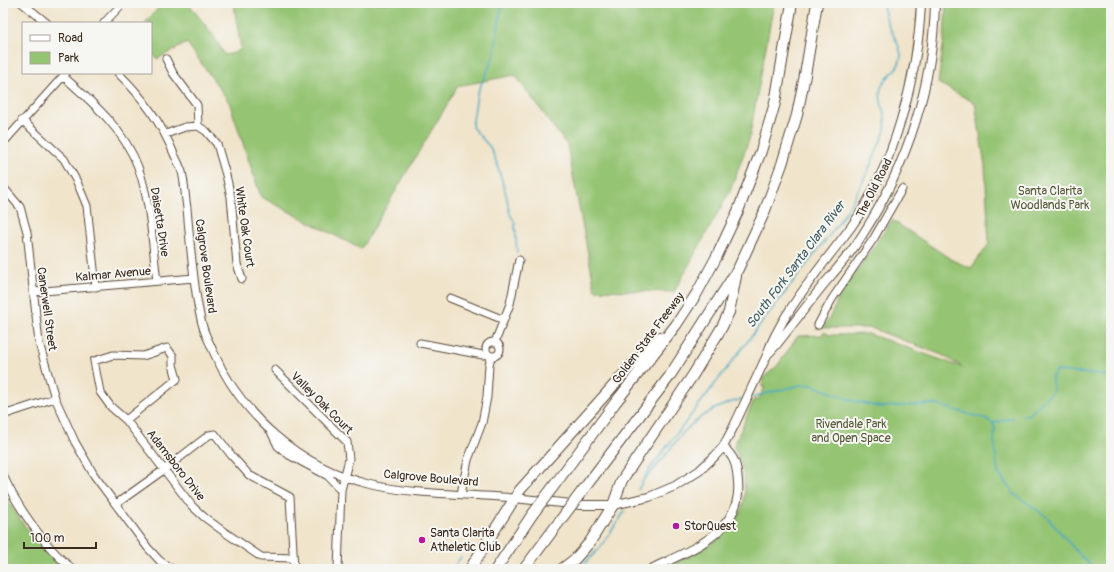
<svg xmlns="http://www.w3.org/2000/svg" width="1114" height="572" font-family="Pangolin,sans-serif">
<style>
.green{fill:#95c473;stroke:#687748}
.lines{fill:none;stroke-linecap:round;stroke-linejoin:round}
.stream{stroke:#43a8c3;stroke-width:1.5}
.minor-casing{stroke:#564638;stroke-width:9}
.major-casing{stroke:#564638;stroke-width:10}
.highway-casing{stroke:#564638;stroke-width:12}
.minor{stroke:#fff;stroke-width:7}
.major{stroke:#fff;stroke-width:8}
.highway{stroke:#fff;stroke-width:10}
.highway-bridge-casing{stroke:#564638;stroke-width:12;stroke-linecap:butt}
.highway-bridge{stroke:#fff;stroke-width:10}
.poi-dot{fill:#b5179e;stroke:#f6f6f2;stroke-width:1.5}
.labels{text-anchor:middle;stroke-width:4;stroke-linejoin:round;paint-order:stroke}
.street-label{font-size:12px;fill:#3b2a1e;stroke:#f6f6f2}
.park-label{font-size:12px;fill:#565838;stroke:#f6f6f2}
.poi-label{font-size:12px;fill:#3b2a1e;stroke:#f6f6f2;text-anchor:start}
.water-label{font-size:13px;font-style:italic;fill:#3e5c60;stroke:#f6f6f2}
</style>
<rect width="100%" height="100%" fill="#f6f6f2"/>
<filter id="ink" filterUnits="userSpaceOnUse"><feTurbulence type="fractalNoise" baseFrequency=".025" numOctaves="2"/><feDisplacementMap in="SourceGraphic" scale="8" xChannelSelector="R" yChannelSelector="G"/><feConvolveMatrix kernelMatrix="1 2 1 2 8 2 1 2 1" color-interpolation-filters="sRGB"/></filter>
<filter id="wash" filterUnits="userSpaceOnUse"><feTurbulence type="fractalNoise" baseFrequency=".012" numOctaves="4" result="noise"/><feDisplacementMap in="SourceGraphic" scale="16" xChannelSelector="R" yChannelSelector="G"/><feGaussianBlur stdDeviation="0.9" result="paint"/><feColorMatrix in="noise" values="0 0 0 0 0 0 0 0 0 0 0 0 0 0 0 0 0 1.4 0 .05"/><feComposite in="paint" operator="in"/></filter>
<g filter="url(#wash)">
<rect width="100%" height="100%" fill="#f0e4cb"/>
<path class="green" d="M 163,3 L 188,3 L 213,35 L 225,55 L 234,53 L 241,49 L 234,6 L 238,3 L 774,3 L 749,140 L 730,191 L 674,292 L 595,290 L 567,145 L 515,75 L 458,86 L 361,249 L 261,197 L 229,102 L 187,43 L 157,59 L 151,52 L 151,23 L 145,23 Z
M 946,3 L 1111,3 L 1111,569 L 662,569 C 722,542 766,519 734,446 L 754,399 L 758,400 L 765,387 L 762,387 L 763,378 L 777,366 L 798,336 L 822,335 L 824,332 L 830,335 L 869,334 L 964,368 L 942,355 L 871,328 L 816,328 L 823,326 L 828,321 L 840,295 L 892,220 L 952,260 L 971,268 L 989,244 L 985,166 L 975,103 L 938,83 L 944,39 Z
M 3,491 L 18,517 L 45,552 L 63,569 L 3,569 Z"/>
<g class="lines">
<path class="stream" d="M 503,3 L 500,15 L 494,56 L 477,94 L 472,127 L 490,147 L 496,161 L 506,194 L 510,214 L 515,223 L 517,253
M 752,397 L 800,385 L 812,385 L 853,401 L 880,407 L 934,404 L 986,419 L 993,423 L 995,429 L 994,440 L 998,473 L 1014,494 L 1047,517 L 1077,552 L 1094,569
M 1021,416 L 1027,415 L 1031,413 L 1053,391 L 1052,377 L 1056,371 L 1111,376
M 993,423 L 1013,418
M 644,479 C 660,466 670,447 684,432 C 700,414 719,405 742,399
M 638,490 L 649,470 L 816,252 C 842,222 862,187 877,150 C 879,144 883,137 885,130 C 888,115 877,101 881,88 C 885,75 901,70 901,55 C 900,45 893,35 889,26 C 886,19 884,11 882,3
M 452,569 L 461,557
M 579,569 L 600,548 L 625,511"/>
</g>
</g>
<g filter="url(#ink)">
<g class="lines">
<defs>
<path id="minor" d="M 22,3 L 47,23
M 104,23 L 123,3
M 166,59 L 173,73 L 197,105 L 198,126
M 118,73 C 143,97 161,122 174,154 C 177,160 180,166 182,172 C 185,184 185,197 187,208 C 189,232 191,255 194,278 C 196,294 198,311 203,327 C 205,335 210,343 213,351 C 242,416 299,467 369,484 C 414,495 468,494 514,498
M 63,76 C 92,102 124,129 138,167 C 151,203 152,243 157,281
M 22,120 L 64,159 L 77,182 L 87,206 L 96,287
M 166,134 L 185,127 L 198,126 L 206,131 L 217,144 L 226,175 L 231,197 L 237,264 L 242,279
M 3,143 L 66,73
M 3,187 L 20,207 L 27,232 L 39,343 L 55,398 L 75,442 L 94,475 L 148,548 L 160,561 L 172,569
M 33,292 L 194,278
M 450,298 L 504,320
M 818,325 L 832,299 L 874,238 L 902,189
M 495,342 L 510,304 L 519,260
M486 349a7 7 0 1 1 14 0a7 7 0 1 1-14 0Z
M 420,343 L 483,355 L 488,354
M 275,370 L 347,442 L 349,459 L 341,490 L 338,569
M 3,415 L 55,398
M 126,420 L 177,379 L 173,365 L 173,356 L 167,348 L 143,356 L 113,355 L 94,361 L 100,392 L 111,407 L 126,420 L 192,506 L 204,517 L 223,531 L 261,557 L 293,558
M 272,434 L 278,446 L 289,455 L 328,476 L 341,490
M 3,475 C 16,505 47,550 73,569
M 461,494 L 468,460 L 482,423 L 487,397 L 489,365 L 491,356
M 116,504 L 165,469 L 209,435 L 215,434 L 232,456 L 249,475 L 290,497 L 294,569"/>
<path id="major" d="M 769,353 L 777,344 C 793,324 808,304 824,284 C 838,268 852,252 863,234 C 908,163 933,87 935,3
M 514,498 L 581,505 L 613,505 L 649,497 L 675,486 L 699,471 L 715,456 L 723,447 L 734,426 L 768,353 C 771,341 777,332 783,321 C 803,287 828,258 851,227 C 894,167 918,76 921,3
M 651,569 C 687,551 743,533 738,482 C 737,466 735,457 723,447"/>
<path id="highway" d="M 559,479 L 615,403 L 676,325 L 697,293 L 717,256 L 738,211 L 761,151 L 775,103 L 792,3
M 589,482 L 669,377 L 738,269 L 764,213 L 782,164 L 797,115 L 805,75 L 817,3
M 470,569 L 520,490 L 631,366 L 660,337
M 496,569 L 532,515
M 524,569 L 559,522
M 562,569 L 575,559 L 590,542 L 613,505 L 622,480 L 693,375 L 722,327 L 729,312 L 736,276"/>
</defs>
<use href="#minor" class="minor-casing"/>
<use href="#major" class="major-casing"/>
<use href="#highway" class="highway-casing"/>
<use href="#minor" class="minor"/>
<use href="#major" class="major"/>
<use href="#highway" class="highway"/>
<defs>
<path id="highway-bridge" d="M 532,515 L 559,479
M 559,522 L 589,482"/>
</defs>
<use href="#highway-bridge" class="highway-bridge-casing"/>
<use href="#highway-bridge" class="highway-bridge"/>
</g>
</g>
<g class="poi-dot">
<circle cx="676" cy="526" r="4"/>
<circle cx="422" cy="540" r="4"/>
</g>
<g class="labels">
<g class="street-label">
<text transform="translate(874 188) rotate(-63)" y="4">The Old Road</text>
<text transform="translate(160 222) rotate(81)" y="4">Daisetta Drive</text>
<text transform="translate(245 227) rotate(82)" y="4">White Oak Court</text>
<text transform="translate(206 266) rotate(82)" y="4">Calgrove Boulevard</text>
<text transform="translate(113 274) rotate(-5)" y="4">Kalmar Avenue</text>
<text transform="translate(47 309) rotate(82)" y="4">Canerwell Street</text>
<text transform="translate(648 338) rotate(-53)" y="4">Golden State Freeway</text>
<text transform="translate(322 403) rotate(45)" y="4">Valley Oak Court</text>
<text transform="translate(176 465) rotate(52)" y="4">Adamsboro Drive</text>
<text transform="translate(431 478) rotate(5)" y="4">Calgrove Boulevard</text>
</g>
<g class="park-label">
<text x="1050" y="195">Santa Clarita<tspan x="1050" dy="14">Woodlands Park</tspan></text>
<text x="851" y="428">Rivendale Park<tspan x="851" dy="14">and Open Space</tspan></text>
</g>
<g class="poi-label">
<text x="684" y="530">StorQuest</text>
<text x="430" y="537">Santa Clarita<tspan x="430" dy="14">Atheletic Club</tspan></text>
</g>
<g class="water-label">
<text transform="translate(795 264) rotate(-53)" y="5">South Fork Santa Clara River</text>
</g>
</g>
<rect width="1114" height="572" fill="none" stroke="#f6f6f2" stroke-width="16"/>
<rect x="22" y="22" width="130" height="52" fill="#f6f6f2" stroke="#aba49d"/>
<rect x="30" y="35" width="20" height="6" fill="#ffffff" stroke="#aba49d"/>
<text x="58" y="42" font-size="12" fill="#3b2a1e">Road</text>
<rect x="30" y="52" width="20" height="12" fill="#95c473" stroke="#aba49d"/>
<text x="58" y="62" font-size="12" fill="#3b2a1e">Park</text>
<path d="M24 542v6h72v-6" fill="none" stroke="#3b2a1e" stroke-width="2"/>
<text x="30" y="542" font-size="12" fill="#3b2a1e" stroke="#f6f6f2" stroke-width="3" paint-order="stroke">100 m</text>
</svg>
